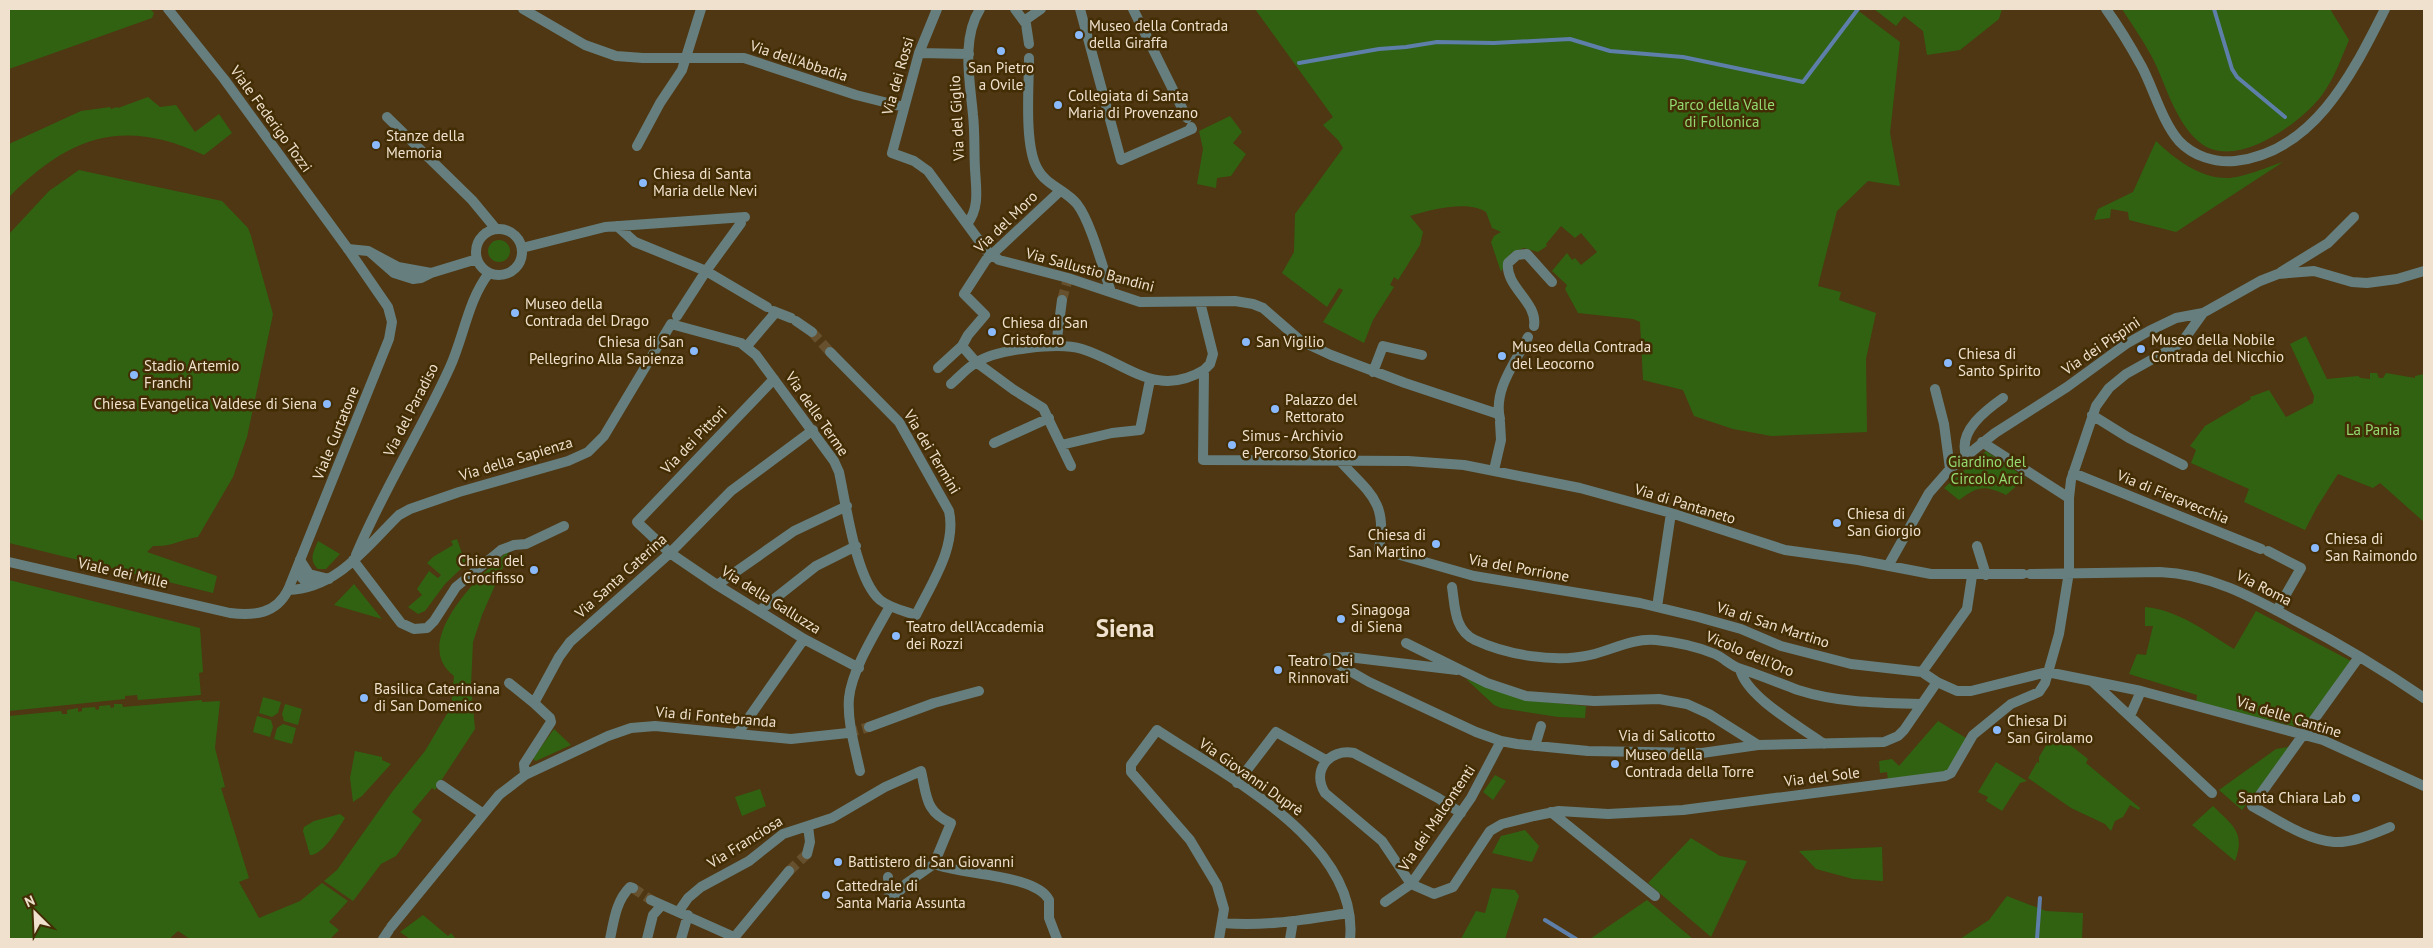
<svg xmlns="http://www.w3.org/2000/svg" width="2433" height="948" font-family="'PT Sans',sans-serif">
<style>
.green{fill:#316211}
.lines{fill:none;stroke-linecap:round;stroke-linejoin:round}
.stream{stroke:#5d7fa9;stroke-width:4}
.minor-tunnel{stroke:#66502e;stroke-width:10;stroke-dasharray:10 5;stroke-linecap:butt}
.minor{stroke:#667e7e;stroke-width:10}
.tertiary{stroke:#667e7e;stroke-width:10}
.poi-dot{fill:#8abafc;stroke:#432d05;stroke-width:2}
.labels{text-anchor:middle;stroke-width:5;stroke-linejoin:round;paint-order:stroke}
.poi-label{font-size:15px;fill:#efe1cd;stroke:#432d05;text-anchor:start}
.street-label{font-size:15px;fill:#efe1cd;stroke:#432d05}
.park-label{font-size:15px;fill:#93da71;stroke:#432d05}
.town-label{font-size:25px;font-weight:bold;fill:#efe1cd;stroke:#432d05}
</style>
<rect width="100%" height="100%" fill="#4e3712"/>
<path class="green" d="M 9,9 L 150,9 L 154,13 L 152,18 L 9,69 Z
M 1255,9 L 1856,9 L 1900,42 L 1890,133 L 1900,186 L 1868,181 L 1837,211 L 1818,286 L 1841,292 L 1839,300 L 1876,313 L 1866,359 L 1867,432 L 1771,436 L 1733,429 L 1694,416 L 1683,390 L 1643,380 L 1640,322 L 1633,319 L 1578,313 L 1565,289 L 1567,285 L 1552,271 L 1567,253 L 1572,260 L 1575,258 L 1581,265 L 1597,252 L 1581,233 L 1575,238 L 1561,226 L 1546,244 L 1547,246 L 1538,252 L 1524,248 L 1511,253 L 1501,272 L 1491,242 L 1494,236 L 1501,232 L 1492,228 L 1486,212 C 1466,200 1431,210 1410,216 L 1423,232 L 1420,245 L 1398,280 L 1394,277 L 1390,285 L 1394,287 L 1373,320 L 1364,343 L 1323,322 L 1343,290 L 1339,288 L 1327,307 L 1282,273 L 1294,252 L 1295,214 L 1343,148 L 1338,140 L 1323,125 L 1333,117 Z
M 1874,9 L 2002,9 L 1999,19 L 1960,50 L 1927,55 L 1923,31 L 1904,16 L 1896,26 Z
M 2122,9 L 2330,9 L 2349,40 C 2341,59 2334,79 2322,95 C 2300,124 2233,173 2198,141 C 2175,120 2167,88 2154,61 C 2145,43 2133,26 2122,9 Z
M 148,97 L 160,107 L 176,105 L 195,132 L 219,114 L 232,133 L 204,155 C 123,117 69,136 9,197 L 9,144 L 81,111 L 110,107 L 111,109 L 117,107 L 118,108 Z
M 1230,116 L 1242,132 L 1233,143 L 1246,154 L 1231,176 L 1217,178 L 1216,188 L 1197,184 L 1203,149 L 1199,131 Z
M 2156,141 C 2175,159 2199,178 2227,178 C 2242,178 2268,167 2283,162 L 2176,232 L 2129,220 L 2128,212 L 2111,209 L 2110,218 L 2094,220 L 2098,209 L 2133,192 Z
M 79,170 L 222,201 L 248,228 L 251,236 L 273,314 L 247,437 L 233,477 L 198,537 C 181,539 173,547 153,546 L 147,552 L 217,576 L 213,593 L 9,543 L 9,234 L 49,191 Z
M488 251a11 11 0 1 1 22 0a11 11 0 1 1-22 0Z
M 2306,336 L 2327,379 L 2358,376 L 2361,378 L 2370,379 L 2370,373 L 2377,373 L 2379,378 L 2383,378 L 2386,373 L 2415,378 L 2415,376 L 2424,374 L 2424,522 L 2380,483 L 2373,488 L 2338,474 L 2317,507 L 2305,530 L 2244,502 L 2249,489 L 2191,463 L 2196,450 L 2190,446 L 2205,426 L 2251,399 L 2250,397 L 2269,390 L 2286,417 L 2313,403 L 2314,396 L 2290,344 Z
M 1986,451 L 2026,478 L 2006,495 C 1984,485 1979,486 1959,500 L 1944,488 Z
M 457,539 L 463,556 L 466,555 L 469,561 L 445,584 L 425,611 L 418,614 L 408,607 L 422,595 L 417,589 L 429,571 L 438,578 L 441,575 L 427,563 L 433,557 L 453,545 L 451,541 Z
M 318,541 L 340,554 L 326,569 L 318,569 C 308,560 314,551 318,541 Z
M 511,549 L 482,615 L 473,642 L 471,685 L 475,729 L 435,790 L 432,788 L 412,812 L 422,820 L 396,856 L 381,864 L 353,901 L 324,881 L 337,870 L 392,792 L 425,751 L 451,707 L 454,676 C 408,642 483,571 511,549 Z
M 9,580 L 200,628 L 203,672 L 199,673 L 201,695 L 138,700 L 137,695 L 125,696 L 125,699 L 9,711 Z
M 354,584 L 382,619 L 334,605 Z
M 2145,607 C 2179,610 2206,632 2234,649 L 2256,611 L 2351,661 L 2302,728 L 2196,703 L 2197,695 L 2129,674 L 2137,654 L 2146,655 L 2153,626 L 2145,626 Z
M 1466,679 L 1499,691 L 1534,701 L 1586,706 L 1585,718 L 1558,717 L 1501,708 L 1494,705 Z
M 263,697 L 281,702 L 278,713 L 272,717 L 259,713 Z
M 202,700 L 202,702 L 220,701 L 215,748 L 225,787 L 221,788 L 249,878 L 239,882 L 259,918 L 300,901 L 322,883 L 348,901 L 329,922 L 339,930 L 330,939 L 190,939 L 178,931 L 169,939 L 9,939 L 9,716 L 61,711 L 62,714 L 67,714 L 67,710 L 78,708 L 78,712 L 82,711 L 82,708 L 95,707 L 96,710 L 99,709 L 99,706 L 110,705 L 111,708 L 114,707 L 114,704 L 122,704 L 123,707 Z
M 285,704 L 302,709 L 298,725 L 284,721 L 282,714 Z
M 257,716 L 271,720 L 273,727 L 270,737 L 253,732 Z
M 1938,721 L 1966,738 L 1948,773 L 1888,780 L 1887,772 L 1880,773 L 1879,761 L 1892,759 L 1899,766 Z
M 283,724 L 296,728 L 292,744 L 274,739 L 277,728 Z
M 554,729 L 571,745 L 536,761 L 534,760 L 533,758 Z
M 2054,732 L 2088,759 L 2086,763 L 2140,808 L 2139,810 L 2130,805 L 2123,817 L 2115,821 L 2111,831 L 2105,824 L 2071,808 L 2028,778 L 2037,762 L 2039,763 L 2039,757 Z
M 2288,747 L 2291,748 L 2242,810 L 2219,790 L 2276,749 Z
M 355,751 L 382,757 L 382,760 L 391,764 L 362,796 L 353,802 L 350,778 Z
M 1996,762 L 2027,781 L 2020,783 L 2002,811 L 1986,801 L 1988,797 L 1978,792 Z
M 1495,775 L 1506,781 L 1493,800 L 1483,792 Z
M 760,789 L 766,806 L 742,816 L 735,797 Z
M 2213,806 C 2232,825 2246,832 2235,861 L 2192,825 Z
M 340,814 L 345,818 C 339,828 322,856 310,855 L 303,831 L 304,827 L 314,821 Z
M 1525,830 L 1539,846 L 1532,862 L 1492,853 L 1501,836 Z
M 1691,838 L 1720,856 L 1747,861 L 1711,937 L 1648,883 Z
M 1882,847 L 1883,881 L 1853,879 L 1816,869 L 1799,851 Z
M 1492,888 L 1515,890 L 1519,896 L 1505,939 L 1461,939 L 1476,911 L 1485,913 Z
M 2007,896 L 2046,911 L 2083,913 L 2082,939 L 1960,939 L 1989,920 Z
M 1647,900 L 1693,939 L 1590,939 Z
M 423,915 L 448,936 L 451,933 L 456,939 L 410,939 L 400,932 Z"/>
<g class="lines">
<path class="stream" d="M 2214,9 L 2232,69 L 2237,77 L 2285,117
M 1299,63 L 1379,49 L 1406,47 L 1437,42 L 1494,43 L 1570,39 L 1610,51 L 1683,57 L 1803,82 L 1858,9
M 1545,920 L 1576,939
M 2037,939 L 2040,898"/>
<path class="minor-tunnel" d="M 1062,300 L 1067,282
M 812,332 L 830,352
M 848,733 L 869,727
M 789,871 L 807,854
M 633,888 L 651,900"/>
<path class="minor" d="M 523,9 L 585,45 L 616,56 L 643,58 L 744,58 L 856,95 L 904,107
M 937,9 L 919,53 L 892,153 L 914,161 L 928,171 L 986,250 L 999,260 L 1068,278 L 1140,302 L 1235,301 L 1253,304 L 1263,308 L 1301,341 L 1331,355 L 1405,383 L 1498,414
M 1015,9 L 1026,24 L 1029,44
M 1080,9 L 1121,160 L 1192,129 L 1191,127
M 1133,9 L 1187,118
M 1024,21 L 1041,9
M 919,53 L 969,54
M 1029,58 C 1029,87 1024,144 1037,168 C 1045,185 1066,190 1077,204 C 1091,222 1103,269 1111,292
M 387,117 L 472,200 L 496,229
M 637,146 L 660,103 L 682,70 L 701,9
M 967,224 C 980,208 976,188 975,169 C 974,151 975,133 973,115 C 970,81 961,39 980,9
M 617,226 L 635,242 L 706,271 L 767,307
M476 252a23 23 0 1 1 46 0a23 23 0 1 1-46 0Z
M 522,248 L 605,227 L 745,217
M 348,249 L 368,251 L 398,267 L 431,273
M 370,252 L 394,273 L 413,279 L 421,278 L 431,273 L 477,259
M 2281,272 L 2328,243 L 2354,217
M 1200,302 L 1213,354 L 1210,364 L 1204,370 L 1203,460 L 1408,461 L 1464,465 L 1580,488 L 1671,513 L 1785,550 L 1858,560 L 1931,574 L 2023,574
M 773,311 L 791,318
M 677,316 L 706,271 L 741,223
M 796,321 L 812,332
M 1534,326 C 1538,302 1505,287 1508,263 L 1517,255 L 1527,254 L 1552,282
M 747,346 L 776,312
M 962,346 L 976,362 L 1014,390 L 1043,408 L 1071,466
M 1056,346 L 1062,300
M 938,368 L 962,346 L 968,335 L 985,315 L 964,294 L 986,260 L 1060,191
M 1373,372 L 1383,346 L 1422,355
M 774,379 L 637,522 L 670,553 L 717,585 L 804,639 L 859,668
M 951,384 C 959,377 968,367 977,362 C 998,349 1059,342 1082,349 C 1127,363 1156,399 1204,370
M 1935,389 L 1944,424 L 1950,469
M 2092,415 L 2129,438 L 2183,465
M 1500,419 C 1493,389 1516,362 1528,337
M 1982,442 L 2069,498
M 994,443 L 1049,418
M 1061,445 L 1112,433 L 1140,430 L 1150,380
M 1966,455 C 1958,431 1986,410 2003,398
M 1339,460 C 1369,493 1388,501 1379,549 L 1474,576 L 1640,603 L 1698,617 L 1741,629 L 1781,646 L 1851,664 L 1922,672 L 1937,682 L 1957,691 L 1971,691 L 2047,672 L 2082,679 L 2141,691 L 2323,740 L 2424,786
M 1494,470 L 1501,440 L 1500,422
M 2073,473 L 2261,549
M 1977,546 L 1986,575
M 2268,551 L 2301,568 L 2277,610
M 356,555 C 383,490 421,431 450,367 C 464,336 468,300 489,273
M 300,560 L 309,574 L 329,579
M 353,560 L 401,623 L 414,629 L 427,628 L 434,621 L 456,587 L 501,550 L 514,545 L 526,544 L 564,526
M 1888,566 L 1929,493 L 1950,469 L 1995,433 L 2067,387 L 2126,344 L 2149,331 L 2176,318 L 2203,313 L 2260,281 L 2278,274 L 2314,271 L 2352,282 L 2367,283 L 2397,279 L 2424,271
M 296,572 L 305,581 L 317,584
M 2030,574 L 2160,572 C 2211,574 2252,597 2296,621 C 2340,644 2383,670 2424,698
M 717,585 L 794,531 L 847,506
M 1452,587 C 1455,606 1454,630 1475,640 C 1507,655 1555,663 1590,655 C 1613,650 1631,638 1656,640 C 1676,642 1696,646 1715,654 C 1724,658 1732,667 1741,669 C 1760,675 1779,683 1798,690 C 1838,703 1881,703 1922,704
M 288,590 C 337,589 367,546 399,515 L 410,509 L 459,492 L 568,461 L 588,452 L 604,436 L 671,324 L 741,343 L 756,355 L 834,461 L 839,472 C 846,504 856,580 880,600 C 890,608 904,611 916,615 C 931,584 957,547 949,511 L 899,422 L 830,352
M 1657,607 L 1671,513
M 759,611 L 816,566 L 856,546
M 1406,643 L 1487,683 L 1526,696 L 1594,701 L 1659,699 L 1687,704 L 1709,714 L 1758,745
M 2359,657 L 2252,806 C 2276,819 2306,840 2334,842 C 2352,843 2373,834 2390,827
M 1327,658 L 1369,682 L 1476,732 L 1501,741 L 1517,744 L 1588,751 L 1702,753 L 1758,745 L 1884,742 L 1898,736 L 1904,730 L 1937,682
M 1327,658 L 1348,657 L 1457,670
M 1740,669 C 1746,697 1801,727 1824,744
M 1922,672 L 1967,609 L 1972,576
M 2093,682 L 2212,793
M 509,683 L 534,703
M 2130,716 L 2141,691
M 869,727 L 934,703 L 979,691
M 738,733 L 804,639
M 1535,746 L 1541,726
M 860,771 C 855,748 847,721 849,698 C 852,669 876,632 890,606
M 525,775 L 524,764 L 551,722 L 550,718 L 534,703 L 559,657 L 570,642 L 670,553 L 731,491 L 813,430
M 1237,783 L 1276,732 L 1326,760
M 441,785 L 482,813
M 1551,812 L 1655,896
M 1461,813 L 1438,798 L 1354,753 C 1330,748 1311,770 1325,793 L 1382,841 L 1411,884 L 1434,894 L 1453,887 L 1490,831 L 1502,824 L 1534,816 L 1559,811 L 1608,814 L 1683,810 L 1945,776 L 1951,773 L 1973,735 L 2011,704 L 2039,692 L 2045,683 L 2059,634 L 2069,572 L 2069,498 L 2071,480 L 2096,406 L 2109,388 L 2126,374 L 2176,346 L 2185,338 L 2203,313
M 807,854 L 810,842 L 808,826
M 934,864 C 960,875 1036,874 1049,900 L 1049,918 L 1057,939
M 888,877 L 890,901
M 651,900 L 734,937
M 1385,902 L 1411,884 L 1471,798 L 1501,741
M 679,911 L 688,898 L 701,887 L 749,861 L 783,834 L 832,818 L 885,787 L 921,771 C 927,796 925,812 951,823 L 934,864 L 907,883 L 890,901
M 1223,923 C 1265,927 1308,919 1349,913
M 391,927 L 499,795 L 525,775 L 608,736 L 631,728 L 655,726 L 791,739 L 848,733
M 383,939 L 389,930
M 610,939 C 614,920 616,901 630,887 L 633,888
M 647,939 L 653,915 L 662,905
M 681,939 L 688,915
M 733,939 L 789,871
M 1219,939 L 1224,909 L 1217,885 L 1190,840 L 1131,772 L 1131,765 L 1157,730 C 1225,776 1360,842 1350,939
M 1290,939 L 1293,921"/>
<path class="tertiary" d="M 2106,9 C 2119,27 2131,47 2142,67 C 2154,90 2162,121 2179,141 C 2193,156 2215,163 2235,161 C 2315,152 2353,72 2385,9
M 9,562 L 230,613 C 254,616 276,614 288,590 L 389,339 L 392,322 L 388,307 L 348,249 L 224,79 L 168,9"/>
</g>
<g class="poi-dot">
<circle cx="1079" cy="35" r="5"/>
<circle cx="1001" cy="51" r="5"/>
<circle cx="1058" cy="105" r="5"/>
<circle cx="376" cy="145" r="5"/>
<circle cx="643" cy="183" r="5"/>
<circle cx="515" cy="313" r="5"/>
<circle cx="992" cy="332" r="5"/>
<circle cx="1246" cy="342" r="5"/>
<circle cx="2141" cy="349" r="5"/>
<circle cx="694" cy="351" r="5"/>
<circle cx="1502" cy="356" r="5"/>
<circle cx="1948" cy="363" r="5"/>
<circle cx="134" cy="375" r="5"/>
<circle cx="327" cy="404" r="5"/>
<circle cx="1275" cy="409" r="5"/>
<circle cx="1232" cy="445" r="5"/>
<circle cx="1837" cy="523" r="5"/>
<circle cx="1436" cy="544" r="5"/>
<circle cx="2315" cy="548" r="5"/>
<circle cx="534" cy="570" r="5"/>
<circle cx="1341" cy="619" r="5"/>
<circle cx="896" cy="636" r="5"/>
<circle cx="1278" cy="670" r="5"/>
<circle cx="364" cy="698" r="5"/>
<circle cx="1997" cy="730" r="5"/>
<circle cx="1615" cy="764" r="5"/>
<circle cx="2356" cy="798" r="5"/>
<circle cx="838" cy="862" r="5"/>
<circle cx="826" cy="895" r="5"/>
</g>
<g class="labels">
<g class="poi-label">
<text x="1089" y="31">Museo della Contrada<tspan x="1089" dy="17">della Giraffa</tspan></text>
<text x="1001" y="73" text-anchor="middle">San Pietro<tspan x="1001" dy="17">a Ovile</tspan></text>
<text x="1068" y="101">Collegiata di Santa<tspan x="1068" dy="17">Maria di Provenzano</tspan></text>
<text x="386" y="141">Stanze della<tspan x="386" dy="17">Memoria</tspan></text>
<text x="653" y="179">Chiesa di Santa<tspan x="653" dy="17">Maria delle Nevi</tspan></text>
<text x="525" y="309">Museo della<tspan x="525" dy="17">Contrada del Drago</tspan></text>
<text x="1002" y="328">Chiesa di San<tspan x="1002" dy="17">Cristoforo</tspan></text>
<text x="2151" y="345">Museo della Nobile<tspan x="2151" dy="17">Contrada del Nicchio</tspan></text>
<text x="684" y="347" text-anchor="end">Chiesa di San<tspan x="684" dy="17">Pellegrino Alla Sapienza</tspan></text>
<text x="1256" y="347">San Vigilio</text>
<text x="1512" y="352">Museo della Contrada<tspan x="1512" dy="17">del Leocorno</tspan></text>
<text x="1958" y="359">Chiesa di<tspan x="1958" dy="17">Santo Spirito</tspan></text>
<text x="144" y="371">Stadio Artemio<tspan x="144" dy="17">Franchi</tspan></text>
<text x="1285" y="405">Palazzo del<tspan x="1285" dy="17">Rettorato</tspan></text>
<text x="317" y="409" text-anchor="end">Chiesa Evangelica Valdese di Siena</text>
<text x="1242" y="441">Simus - Archivio<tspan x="1242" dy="17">e Percorso Storico</tspan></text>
<text x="1847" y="519">Chiesa di<tspan x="1847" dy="17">San Giorgio</tspan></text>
<text x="1426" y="540" text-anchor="end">Chiesa di<tspan x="1426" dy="17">San Martino</tspan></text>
<text x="2325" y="544">Chiesa di<tspan x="2325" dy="17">San Raimondo</tspan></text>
<text x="524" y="566" text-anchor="end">Chiesa del<tspan x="524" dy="17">Crocifisso</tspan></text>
<text x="1351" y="615">Sinagoga<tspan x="1351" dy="17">di Siena</tspan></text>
<text x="906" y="632">Teatro dell'Accademia<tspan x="906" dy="17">dei Rozzi</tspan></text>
<text x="1288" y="666">Teatro Dei<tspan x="1288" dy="17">Rinnovati</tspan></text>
<text x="374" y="694">Basilica Cateriniana<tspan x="374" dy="17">di San Domenico</tspan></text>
<text x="2007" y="726">Chiesa Di<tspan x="2007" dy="17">San Girolamo</tspan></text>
<text x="1625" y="760">Museo della<tspan x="1625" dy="17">Contrada della Torre</tspan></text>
<text x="2346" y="803" text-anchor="end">Santa Chiara Lab</text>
<text x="848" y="867">Battistero di San Giovanni</text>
<text x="836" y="891">Cattedrale di<tspan x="836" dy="17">Santa Maria Assunta</tspan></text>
</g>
<g class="street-label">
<text transform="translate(799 61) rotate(18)" y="5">Via dell'Abbadia</text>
<text transform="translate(898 76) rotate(-74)" y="5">Via dei Rossi</text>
<text transform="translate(957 118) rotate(-93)" y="5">Via del Giglio</text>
<text transform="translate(271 119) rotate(54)" y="5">Viale Federigo Tozzi</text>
<text transform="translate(1006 222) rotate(-44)" y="5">Via del Moro</text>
<text transform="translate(1090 270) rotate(15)" y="5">Via Sallustio Bandini</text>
<text transform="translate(2101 346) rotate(-34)" y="5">Via dei Pispini</text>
<text transform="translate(411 410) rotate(-63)" y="5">Via del Paradiso</text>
<text transform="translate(817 414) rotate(55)" y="5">Via delle Terme</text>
<text transform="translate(336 433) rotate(-68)" y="5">Viale Curtatone</text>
<text transform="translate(694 440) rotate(-46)" y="5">Via dei Pittori</text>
<text transform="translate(932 452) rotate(59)" y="5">Via dei Termini</text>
<text transform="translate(516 459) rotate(-17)" y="5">Via della Sapienza</text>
<text transform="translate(2173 497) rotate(22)" y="5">Via di Fieravecchia</text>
<text transform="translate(1685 504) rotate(17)" y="5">Via di Pantaneto</text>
<text transform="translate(1519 568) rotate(10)" y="5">Via del Porrione</text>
<text transform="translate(123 573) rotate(13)" y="5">Viale dei Mille</text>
<text transform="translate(621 576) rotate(-42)" y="5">Via Santa Caterina</text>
<text transform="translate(2264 588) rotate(27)" y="5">Via Roma</text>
<text transform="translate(771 600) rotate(32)" y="5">Via della Galluzza</text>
<text transform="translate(1773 625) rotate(18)" y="5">Via di San Martino</text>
<text transform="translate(1750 654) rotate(23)" y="5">Vicolo dell'Oro</text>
<text transform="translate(716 717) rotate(5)" y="5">Via di Fontebranda</text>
<text transform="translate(2289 717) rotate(17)" y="5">Via delle Cantine</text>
<text x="1667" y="741">Via di Salicotto</text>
<text transform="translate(1251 777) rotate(35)" y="5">Via Giovanni Duprè</text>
<text transform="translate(1822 777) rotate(-7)" y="5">Via del Sole</text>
<text transform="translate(1437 818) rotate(-56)" y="5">Via dei Malcontenti</text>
<text transform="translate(745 842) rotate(-32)" y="5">Via Franciosa</text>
</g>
<g class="park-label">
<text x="1722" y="110">Parco della Valle<tspan x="1722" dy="17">di Follonica</tspan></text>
<text x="2373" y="435">La Pania</text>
<text x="1987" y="467">Giardino del<tspan x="1987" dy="17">Circolo Arci</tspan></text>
</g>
<g class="town-label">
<text x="1125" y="637">Siena</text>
</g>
</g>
<rect width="2433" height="948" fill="none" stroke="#efe1cd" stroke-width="20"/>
<g transform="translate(35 913) rotate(336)" stroke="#432d05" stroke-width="4" paint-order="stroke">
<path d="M0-4L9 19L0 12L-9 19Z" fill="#efe1cd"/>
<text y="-8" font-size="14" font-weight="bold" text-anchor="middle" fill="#efe1cd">N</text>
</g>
</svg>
